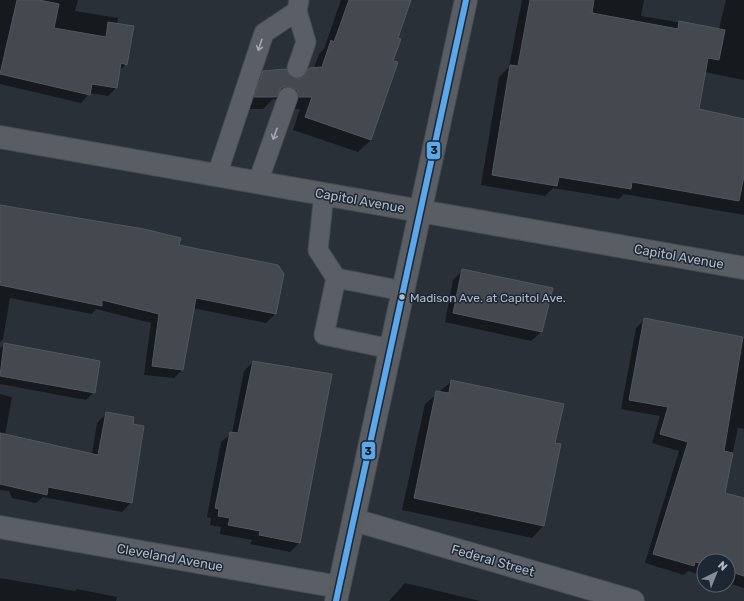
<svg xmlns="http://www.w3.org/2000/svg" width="744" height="601" font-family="Rubik,sans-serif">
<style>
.shadow{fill:#0007}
.building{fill:#444950;stroke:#52575f}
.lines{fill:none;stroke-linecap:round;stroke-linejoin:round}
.lane-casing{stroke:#484c53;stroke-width:21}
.street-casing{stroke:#484c53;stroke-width:24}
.secondary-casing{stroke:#484c53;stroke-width:24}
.lane{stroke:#5a5e66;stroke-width:19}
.street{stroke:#5a5e66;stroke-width:22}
.secondary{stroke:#595d64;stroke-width:22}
.bus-1-casing{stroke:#1d2633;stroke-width:9}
.bus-1{stroke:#5aa8eb;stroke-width:6}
.oneway{stroke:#a2a9b5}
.bus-dot{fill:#b4bcc9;stroke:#1d2633;stroke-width:1.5}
.labels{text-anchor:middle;stroke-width:3;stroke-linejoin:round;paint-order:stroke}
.bus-label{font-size:12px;fill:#b4bcc9;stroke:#1d2633;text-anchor:start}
.street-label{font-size:13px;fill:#b4bcc9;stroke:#1d2633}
.line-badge{stroke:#1d2633;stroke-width:1.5}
.pale-badge-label{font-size:11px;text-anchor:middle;font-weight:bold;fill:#111}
</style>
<rect width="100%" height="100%" fill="#2a3038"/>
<path class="shadow" d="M 0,0 L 78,0 L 75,11 L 118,18 L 117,24 L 126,64 L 119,71 L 116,88 L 108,96 L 90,93 L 81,103 L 0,84 Z
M 341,0 L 410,0 L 397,39 L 392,61 L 371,140 L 358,152 L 293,130 L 300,109 L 286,109 L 279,99 L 273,99 L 263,109 L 242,109 L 251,84 L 264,72 L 298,80 L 309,69 L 314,68 L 319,54 L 324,49 Z
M 522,0 L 644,0 L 641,16 L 719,29 L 726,0 L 744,0 L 744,80 L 705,72 L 698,110 L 744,120 L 744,215 L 624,194 L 619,199 L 553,188 L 545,196 L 481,185 L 499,77 L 509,67 Z
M 0,206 L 178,246 L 283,274 L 275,314 L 266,323 L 193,308 L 182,370 L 174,378 L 144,375 L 151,323 L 96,309 L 92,314 L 10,298 L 3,339 L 0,342 Z
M 463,270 L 541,332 L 531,341 L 445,322 L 453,280 Z
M 645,319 L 744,338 L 744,429 L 738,428 L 724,494 L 744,499 L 744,588 L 728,583 L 728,561 L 704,561 L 704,576 L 688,571 L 684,575 L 645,563 L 679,451 L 652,443 L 660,416 L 621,409 L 636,328 Z
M 5,344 L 94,392 L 86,400 L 0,384 L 0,348 Z
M 253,362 L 299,543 L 290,552 L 250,544 L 252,540 L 220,534 L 221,527 L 210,525 L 211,518 L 207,517 L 221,442 L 232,433 L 244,371 Z
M 452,381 L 554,444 L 543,526 L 532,538 L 402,510 L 425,404 Z
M 0,394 L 12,397 L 5,435 L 92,454 L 97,423 L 107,413 L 132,424 L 131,502 L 122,512 L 43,497 L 36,503 L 12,498 L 9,491 L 0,490 Z
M 0,578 L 75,591 L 77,589 L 117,597 L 116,601 L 0,601 Z
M 405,583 L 480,601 L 389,601 Z"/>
<path class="building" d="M 17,0 L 39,0 L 59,4 L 54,28 L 106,37 L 108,22 L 134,26 L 127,65 L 121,63 L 117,88 L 92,84 L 90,95 L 0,74 Z
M 349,0 L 411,0 L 398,38 L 401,39 L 393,61 L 398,62 L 371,140 L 305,117 L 312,97 L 299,97 L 297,90 L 292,87 L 286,86 L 281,88 L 276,97 L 254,97 L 263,71 L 286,69 L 289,75 L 299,79 L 304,76 L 309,68 L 322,67 L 331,40 L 334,42 Z
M 530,0 L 594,0 L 592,13 L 678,29 L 679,21 L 725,30 L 719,60 L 708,58 L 699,109 L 744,119 L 744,176 L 739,201 L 632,182 L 631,189 L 559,177 L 557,186 L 492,175 L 510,65 L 518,66 Z
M 0,205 L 144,229 L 181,238 L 179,245 L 278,265 L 284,274 L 276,314 L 196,298 L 183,370 L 152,366 L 159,314 L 102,300 L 102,306 L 0,285 Z
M 462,269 L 553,288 L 542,332 L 453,313 Z
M 644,318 L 743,337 L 724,451 L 733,453 L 725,493 L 744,498 L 744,576 L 728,571 L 728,561 L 704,561 L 704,564 L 695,562 L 694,566 L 653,554 L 688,442 L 660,434 L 668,407 L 629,400 Z
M 4,343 L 100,361 L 95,393 L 0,376 Z
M 253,361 L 332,374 L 300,543 L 259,535 L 260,531 L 228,525 L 230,518 L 218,516 L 219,509 L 215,508 L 230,432 L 238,433 Z
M 451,380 L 564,404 L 555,443 L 561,444 L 544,526 L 414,498 L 436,391 L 449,393 Z
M 106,412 L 134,417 L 133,424 L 144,426 L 132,503 L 48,487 L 47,495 L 0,484 L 0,433 L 98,455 Z"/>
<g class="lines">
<defs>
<path id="lane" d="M 297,68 L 306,42 L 297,11 L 299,0
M 217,175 L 264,33 L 297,11
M 258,182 L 288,97
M 324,194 L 318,250 L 336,278
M 391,349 L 324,335 L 336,278 L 403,291"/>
<path id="street" d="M 354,520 L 633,601
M 0,527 L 339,587"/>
<path id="secondary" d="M 0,137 L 744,268
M 336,601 L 466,0"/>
</defs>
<use href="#lane" class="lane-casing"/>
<use href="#street" class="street-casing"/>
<use href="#secondary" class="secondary-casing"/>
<use href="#lane" class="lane"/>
<use href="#street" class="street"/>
<use href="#secondary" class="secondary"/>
<defs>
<path id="bus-1" d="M 336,601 L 466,0"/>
</defs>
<use href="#bus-1" class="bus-1-casing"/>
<use href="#bus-1" class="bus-1"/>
</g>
<defs><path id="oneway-shaft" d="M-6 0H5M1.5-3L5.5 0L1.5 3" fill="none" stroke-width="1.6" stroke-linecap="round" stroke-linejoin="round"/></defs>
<g class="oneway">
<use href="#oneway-shaft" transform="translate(260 45) rotate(108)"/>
<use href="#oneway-shaft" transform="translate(275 134) rotate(110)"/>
</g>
<circle class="bus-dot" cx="402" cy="297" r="3.5"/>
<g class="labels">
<g class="bus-label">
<text x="410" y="302">Madison Ave. at Capitol Ave.</text>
</g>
<g class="street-label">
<text transform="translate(360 200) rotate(10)" y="5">Capitol Avenue</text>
<text transform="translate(679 256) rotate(10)" y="5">Capitol Avenue</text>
<text transform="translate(170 557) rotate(10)" y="5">Cleveland Avenue</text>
<text transform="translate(493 560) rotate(16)" y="5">Federal Street</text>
</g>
</g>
<g class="line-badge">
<rect x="426" y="141" width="15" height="19" rx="4" fill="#5aa8eb"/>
<rect x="361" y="441" width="15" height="19" rx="4" fill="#5aa8eb"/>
</g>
<g class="pale-badge-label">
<text x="434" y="154">3</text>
<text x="368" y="455">3</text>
</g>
<g transform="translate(716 573) rotate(43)"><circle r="19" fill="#1d2633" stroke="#59626f"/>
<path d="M0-3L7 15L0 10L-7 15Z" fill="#848b96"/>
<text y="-6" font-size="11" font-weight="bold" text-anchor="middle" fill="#b4bcc9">N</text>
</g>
</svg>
